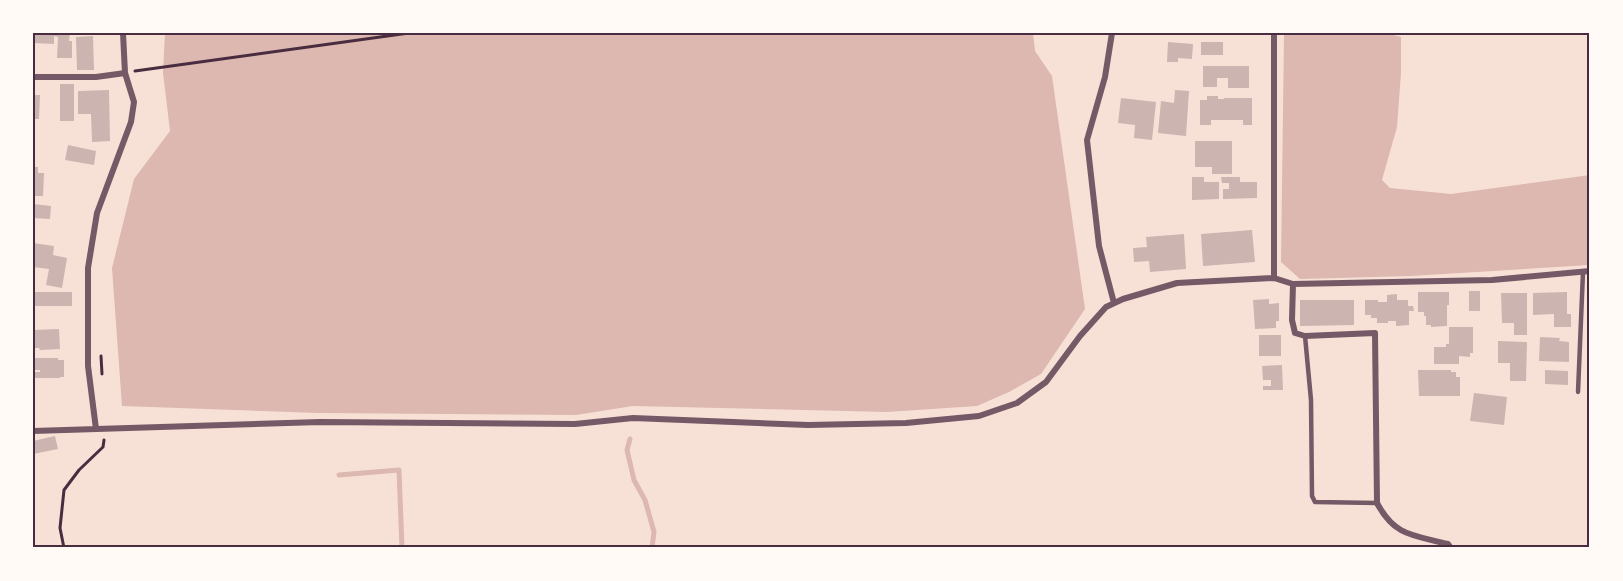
<svg xmlns="http://www.w3.org/2000/svg" width="1623" height="581" font-family="Literata,serif">
<style>
.water{fill:#dcb8b0}
.lines{fill:none;stroke-linecap:round;stroke-linejoin:round}
.stream{stroke:#dcb8b0;stroke-width:5}
.building{fill:#ccb4b1}
.path{stroke:#4a2c40;stroke-width:3}
.service{stroke:#755966;stroke-width:4.5}
.minor{stroke:#755966;stroke-width:6}
.neatline{fill:none;stroke:#4a2c40;stroke-width:2}
</style>
<rect width="100%" height="100%" fill="#f7e1d7"/>
<path class="water" d="M 165,33 L 1033,33 L 1035,51 L 1052,76 L 1085,309 L 1041,374 L 1009,392 L 977,406 L 887,412 L 633,406 L 576,415 L 318,413 L 122,406 L 112,268 L 134,179 L 170,131 L 163,73 Z
M 1284,33 L 1386,33 L 1401,37 L 1401,73 L 1397,127 L 1382,180 L 1390,188 L 1451,194 L 1590,175 L 1590,265 L 1411,276 L 1300,279 L 1281,262 Z"/>
<g class="lines">
<path class="stream" d="M 630,439 L 627,450 L 634,480 L 645,500 L 654,532 L 652,548
M 339,475 L 399,470 L 402,548"/>
</g>
<path class="building" d="M 33,33 L 70,33 L 69,41 L 72,41 L 72,58 L 57,58 L 58,37 L 54,36 L 54,44 L 33,43 Z
M 93,36 L 94,70 L 77,70 L 76,37 Z
M 1168,42 L 1193,44 L 1192,59 L 1178,58 L 1178,62 L 1167,62 Z
M 1201,42 L 1223,42 L 1223,55 L 1201,55 Z
M 1203,66 L 1249,66 L 1249,88 L 1228,88 L 1228,78 L 1217,78 L 1217,87 L 1203,87 Z
M 60,84 L 74,84 L 74,121 L 60,121 Z
M 109,90 L 110,141 L 92,142 L 91,114 L 78,114 L 78,91 Z
M 1175,90 L 1189,91 L 1186,136 L 1158,133 L 1161,101 L 1174,103 Z
M 33,95 L 40,95 L 39,119 L 33,119 Z
M 1207,96 L 1218,96 L 1218,99 L 1224,99 L 1224,98 L 1252,98 L 1252,125 L 1243,125 L 1243,120 L 1211,120 L 1211,125 L 1200,125 L 1200,100 L 1207,100 Z
M 1121,98 L 1156,102 L 1152,140 L 1134,138 L 1135,125 L 1118,123 Z
M 1195,141 L 1232,141 L 1232,174 L 1212,174 L 1212,167 L 1195,167 Z
M 68,145 L 96,151 L 94,165 L 65,160 Z
M 33,167 L 38,167 L 38,173 L 44,173 L 43,196 L 33,196 Z
M 1192,177 L 1204,177 L 1204,182 L 1219,182 L 1219,199 L 1192,200 Z
M 1221,177 L 1240,177 L 1240,182 L 1257,182 L 1257,198 L 1223,199 L 1223,189 L 1229,189 L 1229,183 L 1222,183 Z
M 33,204 L 51,206 L 50,219 L 33,218 Z
M 1252,230 L 1255,262 L 1203,266 L 1201,234 Z
M 1184,234 L 1186,269 L 1150,272 L 1149,261 L 1134,262 L 1133,248 L 1147,247 L 1146,237 Z
M 33,243 L 54,246 L 53,255 L 67,258 L 62,288 L 46,285 L 49,269 L 33,267 Z
M 1469,291 L 1480,291 L 1480,311 L 1469,311 Z
M 33,292 L 72,292 L 72,306 L 33,306 Z
M 1418,292 L 1449,292 L 1449,305 L 1447,305 L 1447,326 L 1431,327 L 1431,325 L 1426,325 L 1426,316 L 1424,316 L 1424,312 L 1418,312 Z
M 1567,292 L 1567,314 L 1571,314 L 1571,327 L 1554,327 L 1554,314 L 1533,315 L 1533,293 Z
M 1501,293 L 1527,293 L 1527,335 L 1514,335 L 1514,323 L 1502,323 Z
M 1397,294 L 1397,300 L 1408,300 L 1408,306 L 1413,306 L 1414,311 L 1409,311 L 1409,325 L 1396,326 L 1396,321 L 1388,321 L 1388,323 L 1377,323 L 1377,318 L 1371,318 L 1371,315 L 1365,315 L 1365,300 L 1378,300 L 1378,302 L 1387,302 L 1387,295 Z
M 1269,299 L 1269,304 L 1279,303 L 1279,321 L 1276,321 L 1276,328 L 1255,329 L 1253,300 Z
M 1300,300 L 1354,300 L 1354,325 L 1300,326 Z
M 1449,327 L 1473,327 L 1473,353 L 1470,353 L 1470,357 L 1459,356 L 1459,364 L 1434,364 L 1434,347 L 1446,347 L 1446,344 L 1449,344 Z
M 59,329 L 60,349 L 40,350 L 39,348 L 33,348 L 33,330 Z
M 1259,335 L 1281,335 L 1281,356 L 1259,356 Z
M 1540,337 L 1560,338 L 1559,341 L 1569,342 L 1569,362 L 1539,361 Z
M 1498,341 L 1527,342 L 1526,381 L 1510,381 L 1510,363 L 1498,363 Z
M 33,358 L 58,358 L 58,360 L 64,360 L 64,377 L 60,377 L 60,378 L 35,378 L 35,372 L 40,372 L 40,370 L 33,370 Z
M 1282,365 L 1283,390 L 1263,390 L 1263,386 L 1271,386 L 1271,380 L 1263,380 L 1262,366 Z
M 1418,370 L 1451,370 L 1451,372 L 1456,372 L 1456,377 L 1460,377 L 1460,396 L 1419,396 Z
M 1545,370 L 1568,371 L 1568,385 L 1545,384 Z
M 1474,393 L 1507,397 L 1504,425 L 1470,421 Z
M 55,436 L 58,449 L 33,454 L 33,441 Z"/>
<g class="lines">
<path class="path" d="M 135,71 L 409,33
M 101,356 L 102,374
M 64,548 L 60,528 L 64,490 L 79,470 L 103,447 L 104,440"/>
<path class="service" d="M 1305,336 L 1311,400 L 1312,496 L 1315,502 L 1377,503
M 1578,392 L 1583,272"/>
<path class="minor" d="M 1112,33 L 1105,77 L 1087,140 L 1099,246 L 1114,303
M 1274,33 L 1274,278
M 33,77 L 96,77 L 125,73
M 1293,284 L 1292,320 L 1295,333 L 1305,336 L 1375,333 L 1377,503 C 1395,537 1414,535 1448,544 L 1451,548
M 96,429 L 88,366 L 88,268 L 97,213 L 131,122 L 134,102 L 125,73 L 123,33
M 33,431 L 320,422 L 575,424 L 633,418 L 808,425 L 906,423 L 979,416 L 1017,403 L 1046,382 L 1080,336 L 1106,307 L 1123,299 L 1177,283 L 1274,278 L 1293,284 L 1492,280 L 1590,271"/>
</g>
<rect width="1623" height="581" fill="none" stroke="#fffaf5" stroke-width="69"/>
<rect x="34" y="34" width="1554" height="512" class="neatline"/>
</svg>
